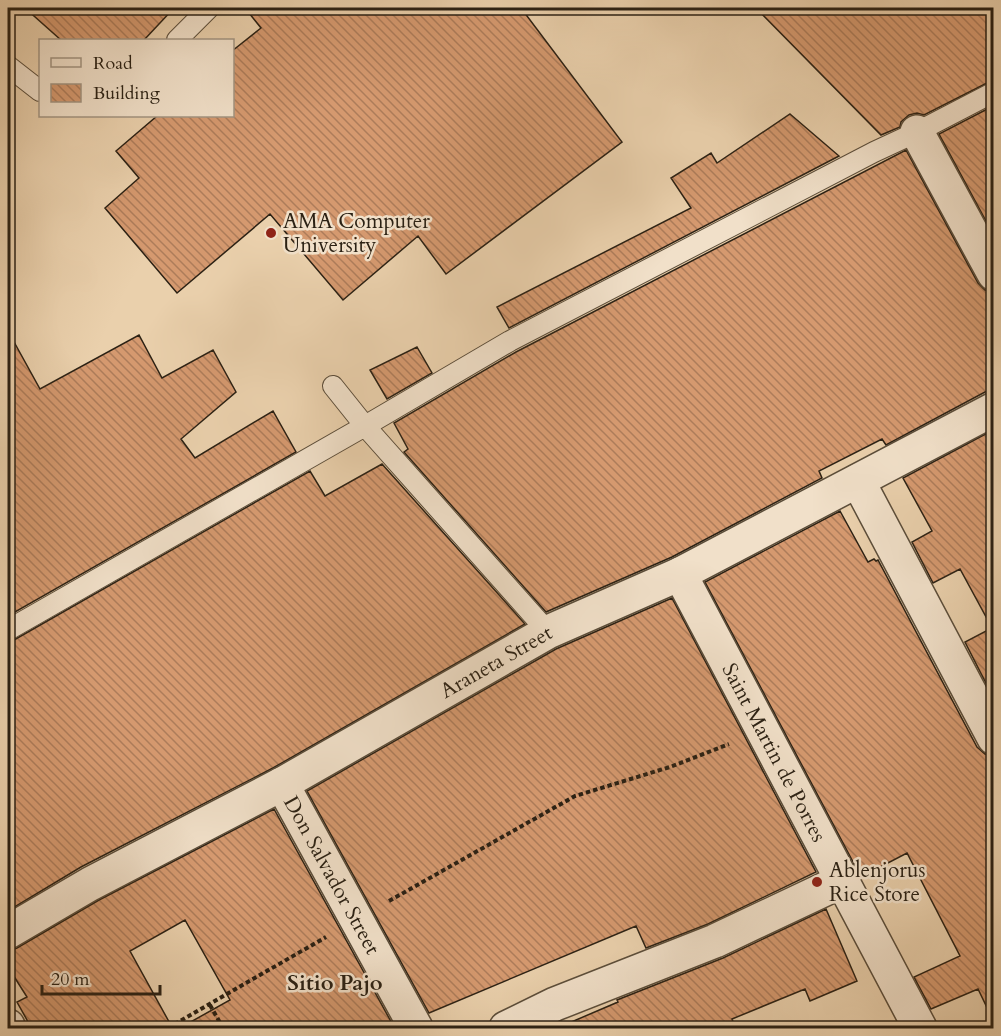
<svg xmlns="http://www.w3.org/2000/svg" width="1001" height="1036" font-family="Cardo,serif">
<style>
.building{fill:url(#building-back-hatch);stroke:#2b2114;stroke-width:1.5}
.lines{fill:none;stroke-linecap:round;stroke-linejoin:round}
.service-casing{stroke:#5b4d3a;stroke-width:22}
.minor-casing{stroke:#5b4d3a;stroke-width:36}
.path{stroke:#2b2114;stroke-width:4;stroke-dasharray:4.5 3;stroke-linecap:butt}
.service{stroke:#f1e0c9;stroke-width:20}
.minor{stroke:#f1e0c9;stroke-width:33}
.poi-dot{fill:#8f2418;stroke:#f1e0c9;stroke-width:2}
.labels{text-anchor:middle;stroke-width:5;stroke-linejoin:round;paint-order:stroke}
.poi-label{font-size:21px;fill:#2b2114;stroke:#f1e0c9;text-anchor:start}
.street-label{font-size:21px;fill:#2b2114;stroke:#f1e0c9}
.neighbourhood-label{font-size:22px;font-weight:bold;fill:#2b2114;stroke:#f1e0c9}
</style>
<defs>
<pattern id="building-back-hatch" width="6" height="6" patternUnits="userSpaceOnUse" patternTransform="scale(1.5)"><rect width="6" height="6" fill="#d5996f"/><path d="M-1 5l2 2M0 0l6 6M5-1l2 2" fill="none" stroke="#ad7c5a"/></pattern>
</defs>
<rect width="100%" height="100%" fill="#ead0ac"/>
<filter id="stains"><feTurbulence type="fractalNoise" baseFrequency=".00333" numOctaves="4"/><feColorMatrix values="0 0 0 0 .2 0 0 0 0 .09 0 0 0 0 .02 0 0 0 .5 -.17"/></filter>
<radialGradient id="worn" r=".72"><stop offset=".6" stop-color="#630" stop-opacity="0"/><stop offset="1" stop-color="#630" stop-opacity=".3"/></radialGradient>
<path class="building" d="M 25,8 L 174,8 L 144,40 L 61,40 Z
M 245,8 L 521,8 L 622,142 L 446,274 L 418,236 L 343,300 L 270,214 L 177,293 L 105,208 L 139,178 L 116,151 L 157,116 L 232,116 L 232,51 L 261,28 Z
M 756,8 L 993,8 L 993,80 L 924,115 L 917,113 L 909,115 L 901,122 L 900,127 L 881,135 Z
M 993,106 L 993,234 L 939,134 Z
M 790,114 L 839,156 L 509,328 L 497,307 L 691,208 L 671,178 L 711,153 L 717,163 Z
M 906,150 L 978,283 L 985,290 L 993,293 L 993,390 L 985,392 L 886,445 L 882,439 L 819,471 L 822,478 L 672,557 L 546,612 L 404,452 L 408,449 L 394,423 L 516,352 Z
M 8,331 L 40,389 L 139,335 L 162,378 L 213,350 L 236,392 L 181,439 L 195,458 L 273,411 L 296,452 L 8,616 Z
M 417,347 L 432,373 L 387,399 L 370,370 Z
M 993,430 L 993,697 L 965,642 L 992,628 L 960,569 L 933,583 L 912,542 L 932,531 L 903,478 Z
M 382,464 L 525,624 L 273,768 L 81,867 L 8,911 L 8,642 L 14,640 L 310,471 L 325,496 Z
M 840,511 L 868,562 L 874,559 L 876,561 L 878,560 L 977,747 L 985,754 L 993,757 L 993,1020 L 978,989 L 931,1009 L 914,977 L 960,956 L 907,853 L 861,877 L 705,582 Z
M 672,598 L 816,872 L 708,924 L 646,948 L 636,926 L 429,1013 L 307,791 L 556,649 Z
M 274,809 L 394,1027 L 178,1029 L 230,1000 L 185,920 L 130,951 L 173,1029 L 32,1029 L 17,1002 L 27,997 L 8,967 L 8,951 L 17,948 L 99,900 Z
M 826,909 L 857,981 L 810,1001 L 805,989 L 732,1019 L 736,1029 L 555,1029 L 618,1002 L 617,1000 L 723,958 Z"/>
<g class="lines">
<defs>
<path id="service" d="M 177,40 L 209,8
M 8,66 L 40,91
M 333,386 L 365,426 L 548,632
M 8,630 L 365,426 L 510,341 L 874,152 L 917,132 L 994,92"/>
<g id="minor">
<path d="M 917,132 L 994,274"/>
<path d="M 858,481 L 994,738"/>
<path id="s1" d="M 680,574 L 920,1028"/>
<path id="s2" d="M 282,784 L 416,1028"/>
<path id="s3" d="M 8,932 L 90,884 L 282,784 L 548,632 L 680,574 L 994,409"/>
<path d="M 8,1026 L 8,1028"/>
<path d="M 506,1028 L 555,1004 L 715,941 L 842,881"/>
</g>
</defs>
<use href="#service" class="service-casing"/>
<use href="#minor" class="minor-casing"/>
<path class="path" d="M 389,901 L 575,796 L 670,767 L 729,744
M 210,1005 L 223,1028
M 168,1028 L 326,937"/>
<use href="#service" class="service"/>
<use href="#minor" class="minor"/>
</g>
<g class="poi-dot">
<circle cx="271" cy="233" r="6"/>
<circle cx="817" cy="882" r="6"/>
</g>
<g class="labels">
<g class="poi-label">
<text x="283" y="228">AMA Computer<tspan x="283" dy="24">University</tspan></text>
<text x="829" y="877">Ablenjorus<tspan x="829" dy="24">Rice Store</tspan></text>
</g>
<g class="street-label">
<text dy="7" stroke="none"><textPath href="#s3" startOffset="558">Araneta Street</textPath></text>
<text dy="7" stroke="none"><textPath href="#s1" startOffset="202">Saint Martin de Porres</textPath></text>
<text dy="7" stroke="none"><textPath href="#s2" startOffset="104">Don Salvador Street</textPath></text>
</g>
<g class="neighbourhood-label">
<text x="335" y="990">Sitio Pajo</text>
</g>
</g>
<rect width="1001" height="1036" fill="none" stroke="#ead0ac" stroke-width="30"/>
<rect x="9" y="9" width="983" height="1018" fill="none" stroke="#2b2114" stroke-width="3"/>
<rect x="15" y="15" width="971" height="1006" fill="none" stroke="#2b2114" stroke-width="1.5"/>
<rect x="39" y="39" width="195" height="78" fill="#f1e0c9" stroke="#a29481" stroke-width="1.5"/>
<rect x="51" y="58" width="30" height="9" fill="#f1e0c9" stroke="#a29481" stroke-width="1.5"/>
<text x="93" y="69" font-size="18" fill="#2b2114">Road</text>
<rect x="51" y="84" width="30" height="18" fill="url(#building-back-hatch)" stroke="#a29481" stroke-width="1.5"/>
<text x="93" y="99" font-size="18" fill="#2b2114">Building</text>
<path d="M42 985v9h118v-9" fill="none" stroke="#2b2114" stroke-width="3"/>
<text x="51" y="985" font-size="18" fill="#2b2114" stroke="#f1e0c9" stroke-width="4.5" paint-order="stroke">20 m</text>
<rect width="100%" height="100%" filter="url(#stains)"/>
<rect width="100%" height="100%" fill="url(#worn)"/>
</svg>
